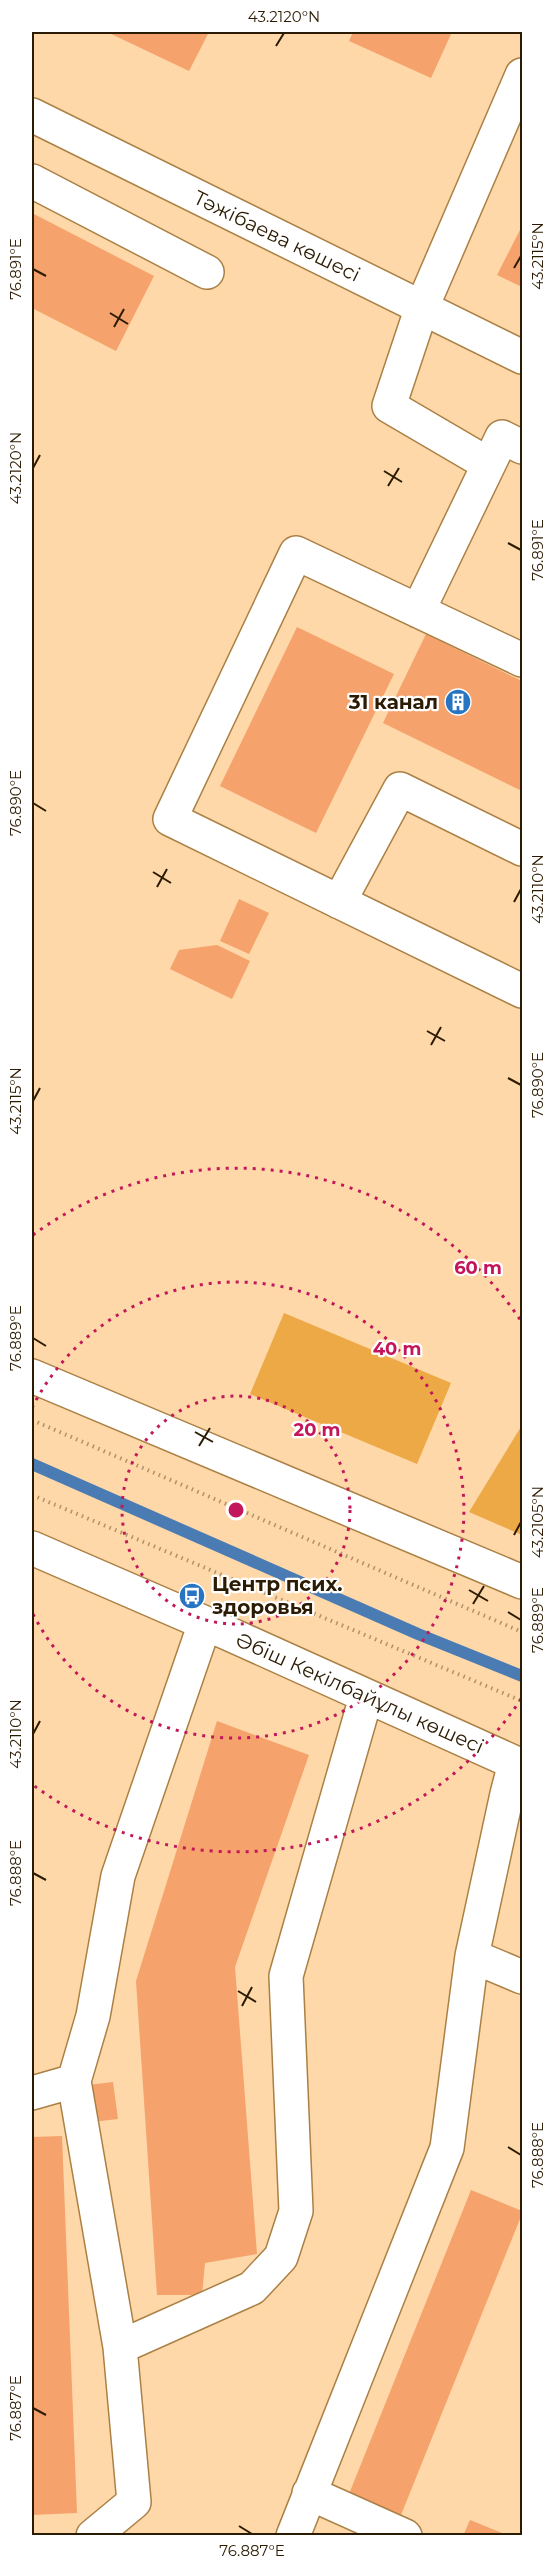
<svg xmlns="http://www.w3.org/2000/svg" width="554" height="2567" font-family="Montserrat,sans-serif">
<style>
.green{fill:#eda946}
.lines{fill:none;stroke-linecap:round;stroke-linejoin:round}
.stream{stroke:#4a7cb3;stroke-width:12}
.building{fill:#f5a26c}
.minor-casing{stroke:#ab8045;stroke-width:36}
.path{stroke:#af916a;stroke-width:4;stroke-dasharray:1.5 4.5;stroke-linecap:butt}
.minor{stroke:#fff;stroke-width:33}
.ticks{fill:none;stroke:#2c1b03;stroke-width:2}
.ring{fill:none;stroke:#c2185b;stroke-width:3;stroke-dasharray:3 6}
.labels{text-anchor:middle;stroke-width:4.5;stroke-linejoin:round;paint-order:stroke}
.street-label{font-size:20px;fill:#2c1b03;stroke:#fff}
.poi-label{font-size:20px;font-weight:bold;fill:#2c1b03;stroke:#fff;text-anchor:end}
.centre{fill:#c2185b;stroke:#fff;stroke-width:3}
.ring-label{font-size:18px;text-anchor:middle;font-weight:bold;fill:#c2185b;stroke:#fff;stroke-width:4.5;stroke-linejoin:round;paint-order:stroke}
.neatline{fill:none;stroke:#2c1b03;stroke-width:2}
.ticks-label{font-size:15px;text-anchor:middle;fill:#2c1b03}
</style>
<rect width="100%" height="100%" fill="#fed8a8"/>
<path class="green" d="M 284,1313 L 451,1383 L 417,1464 L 250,1394 Z
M 522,1425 L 522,1535 L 469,1512 Z"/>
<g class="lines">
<path class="stream" d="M 32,1464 L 418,1634 L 522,1676"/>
</g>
<path class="building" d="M 107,32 L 209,32 L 189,71 Z
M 353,32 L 452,32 L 431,78 L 349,41 Z
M 32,213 L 154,276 L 116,351 L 32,308 Z
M 522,226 L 522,287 L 497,275 Z
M 297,627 L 394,674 L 316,833 L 220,786 Z
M 426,634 L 522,681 L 522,791 L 383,723 Z
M 239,899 L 269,913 L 249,954 L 220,941 Z
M 217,945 L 250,961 L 232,999 L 170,969 L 179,950 Z
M 217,1721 L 309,1755 L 235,1967 L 257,2254 L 205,2263 L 202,2295 L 157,2295 L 136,1981 Z
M 113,2082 L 118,2119 L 92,2122 L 88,2085 Z
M 62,2136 L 77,2513 L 32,2515 L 32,2137 Z
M 471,2190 L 522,2211 L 522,2214 L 401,2515 L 349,2494 Z
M 470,2520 L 507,2535 L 507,2536 L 463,2536 Z"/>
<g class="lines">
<defs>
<path id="minor" d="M 32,115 L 522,357
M 32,181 L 207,272
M 488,464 L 389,406 L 422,307 L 522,75
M 418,611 L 502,437 L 522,447
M 522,660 L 296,553 L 170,819 L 522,991
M 339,902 L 400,789 L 522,849
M 32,1376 L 522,1582
M 32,1548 L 205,1623 L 522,1766
M 472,1956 L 522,1977
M 32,2093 L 74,2081
M 120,2347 L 252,2288 L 281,2257 L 296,2211 L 286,1976 L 366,1697
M 309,2493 L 405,2536
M 93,2536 L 134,2502 L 120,2347 L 74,2081 L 93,2016 L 118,1876 L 205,1623
M 293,2536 L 447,2148 L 472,1956 L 507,1794 L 515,1763"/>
</defs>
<use href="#minor" class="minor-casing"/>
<path class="path" d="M 32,1420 L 522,1632
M 32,1495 L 522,1701"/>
<use href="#minor" class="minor"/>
</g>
<path class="ticks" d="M 276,46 L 284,33M 514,268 L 521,256M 33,269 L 46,276M 110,313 L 128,324M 114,327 L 124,309M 33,468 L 40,455M 384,471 L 402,482M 388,486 L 399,468M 508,543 L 521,550M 33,803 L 46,811M 153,872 L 171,883M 157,887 L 167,869M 514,902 L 521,889M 427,1031 L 445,1041M 431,1045 L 441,1027M 508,1078 L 521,1085M 33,1101 L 40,1088M 33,1338 L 46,1346M 195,1432 L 213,1442M 199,1446 L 210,1428M 514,1535 L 521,1522M 469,1590 L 488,1601M 473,1604 L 484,1586M 508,1612 L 521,1620M 33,1734 L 40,1721M 33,1873 L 46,1880M 238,1991 L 256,2002M 242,2006 L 252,1987M 508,2147 L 521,2155M 33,2408 L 46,2415M 239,2526 L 252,2534"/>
<g class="ring">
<circle cx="236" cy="1510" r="114"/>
<path d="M32 1408A228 228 0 1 1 32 1612"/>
<path d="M521 1699A342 342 0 0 1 33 1785M33 1235A342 342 0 0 1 521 1321"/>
</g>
<defs>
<symbol id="building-disc" viewBox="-11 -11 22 22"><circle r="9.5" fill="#2774c3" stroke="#fff"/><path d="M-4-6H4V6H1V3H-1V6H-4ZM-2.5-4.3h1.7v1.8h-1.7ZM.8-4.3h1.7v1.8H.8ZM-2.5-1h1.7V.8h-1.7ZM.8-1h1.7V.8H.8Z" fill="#fff"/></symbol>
<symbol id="bus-disc" viewBox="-11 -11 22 22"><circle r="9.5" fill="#2774c3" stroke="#fff"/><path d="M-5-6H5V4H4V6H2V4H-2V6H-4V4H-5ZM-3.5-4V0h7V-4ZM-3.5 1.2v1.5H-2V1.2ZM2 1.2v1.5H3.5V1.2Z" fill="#fff"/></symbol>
</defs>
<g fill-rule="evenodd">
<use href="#building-disc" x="443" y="687" width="30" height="30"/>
<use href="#bus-disc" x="177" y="1581" width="30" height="30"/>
</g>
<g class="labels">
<g class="street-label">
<text transform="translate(277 236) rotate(26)" y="7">Тәжібаева көшесі</text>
<text transform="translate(360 1693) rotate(24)" y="7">Әбіш Кекілбайұлы көшесі</text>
</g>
<g class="poi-label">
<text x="438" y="709">31 канал</text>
<text x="212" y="1591" text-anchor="start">Центр псих.<tspan x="212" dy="23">здоровья</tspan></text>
</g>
</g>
<circle cx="236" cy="1510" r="9" class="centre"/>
<g class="ring-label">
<text x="478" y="1274">60 m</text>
<text x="397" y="1355">40 m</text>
<text x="317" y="1436">20 m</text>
</g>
<rect width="554" height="2567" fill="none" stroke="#ffffff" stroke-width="66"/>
<rect x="33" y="33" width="488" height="2501" class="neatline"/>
<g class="ticks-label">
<text x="284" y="22">43.2120°N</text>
<text transform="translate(538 256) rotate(-90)" y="5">43.2115°N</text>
<text transform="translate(16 269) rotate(-90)" y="5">76.891°E</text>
<text transform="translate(16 468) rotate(-90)" y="5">43.2120°N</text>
<text transform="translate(538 550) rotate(-90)" y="5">76.891°E</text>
<text transform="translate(16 803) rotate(-90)" y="5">76.890°E</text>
<text transform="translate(538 889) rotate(-90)" y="5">43.2110°N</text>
<text transform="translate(538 1085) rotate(-90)" y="5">76.890°E</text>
<text transform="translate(16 1101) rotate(-90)" y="5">43.2115°N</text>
<text transform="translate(16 1338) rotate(-90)" y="5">76.889°E</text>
<text transform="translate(538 1522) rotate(-90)" y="5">43.2105°N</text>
<text transform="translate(538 1620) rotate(-90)" y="5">76.889°E</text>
<text transform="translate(16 1734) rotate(-90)" y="5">43.2110°N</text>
<text transform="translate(16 1873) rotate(-90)" y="5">76.888°E</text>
<text transform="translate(538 2155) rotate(-90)" y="5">76.888°E</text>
<text transform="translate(16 2408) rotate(-90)" y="5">76.887°E</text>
<text x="252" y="2556">76.887°E</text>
</g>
</svg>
